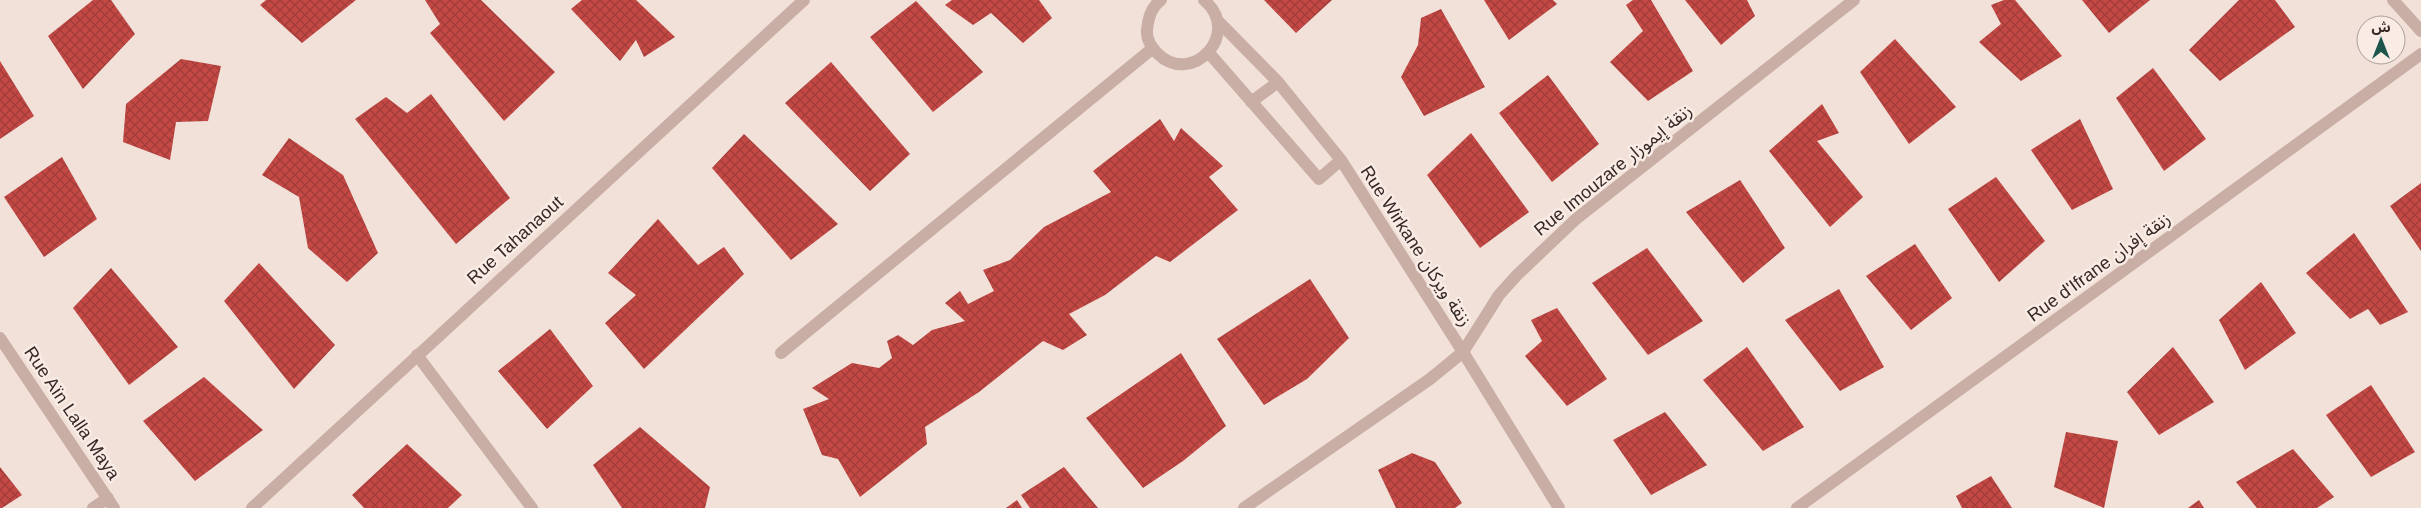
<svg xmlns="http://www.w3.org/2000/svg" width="2421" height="508" font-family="Helvetica,'Noto Sans Arabic',sans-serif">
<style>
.building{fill:url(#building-cross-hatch)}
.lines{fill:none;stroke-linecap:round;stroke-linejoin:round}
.minor{stroke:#c9aea5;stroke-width:12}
.labels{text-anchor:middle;stroke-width:5;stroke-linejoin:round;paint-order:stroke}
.street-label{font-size:18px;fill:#352827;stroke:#f9ece5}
</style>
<defs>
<pattern id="building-cross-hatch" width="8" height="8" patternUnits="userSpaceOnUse" patternTransform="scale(1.25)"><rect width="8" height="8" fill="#c44844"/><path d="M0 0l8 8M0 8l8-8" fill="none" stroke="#a03c39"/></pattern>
</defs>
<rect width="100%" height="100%" fill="#f1e1d9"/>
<path class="building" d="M 93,0 L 111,0 L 135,34 L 83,89 L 48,36 Z
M 266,0 L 356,0 L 302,43 L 260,5 Z
M 425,0 L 481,0 L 555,72 L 504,121 L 430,33 L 440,24 Z
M 582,0 L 636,0 L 675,37 L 644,57 L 636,40 L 620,61 L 571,9 Z
M 952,0 L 1039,0 L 1052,18 L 1023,43 L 991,13 L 973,25 L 945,5 Z
M 1264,0 L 1332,0 L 1296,33 Z
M 1484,0 L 1553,0 L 1557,4 L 1509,40 Z
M 1633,0 L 1651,0 L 1693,71 L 1648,101 L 1610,62 L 1643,31 L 1626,5 Z
M 1685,0 L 1747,0 L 1755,16 L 1721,45 Z
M 2004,0 L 2015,0 L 2062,56 L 2021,81 L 1979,42 L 2001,24 L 1991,5 Z
M 2082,0 L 2150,0 L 2109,33 Z
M 2239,0 L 2275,0 L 2295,27 L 2220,81 L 2189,50 Z
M 916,1 L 983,72 L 933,112 L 870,37 Z
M 1441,9 L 1485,87 L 1424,116 L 1401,77 L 1418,45 L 1421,18 Z
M 1895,39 L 1956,107 L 1909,144 L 1860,72 Z
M 181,59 L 221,66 L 208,121 L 176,122 L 170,160 L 123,142 L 126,104 Z
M 0,61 L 34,116 L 0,139 Z
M 831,62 L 910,154 L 870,191 L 785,103 Z
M 2153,68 L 2206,139 L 2164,171 L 2116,98 Z
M 1548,75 L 1599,144 L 1552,182 L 1499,113 Z
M 431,94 L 510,198 L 456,244 L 355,119 L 386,97 L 407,113 Z
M 1822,104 L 1839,133 L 1817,141 L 1863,197 L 1830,227 L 1769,151 Z
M 1160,119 L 1174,141 L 1181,128 L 1223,166 L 1209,177 L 1238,210 L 1170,262 L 1156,256 L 1105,295 L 1069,314 L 1087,335 L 1063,350 L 1043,341 L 979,392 L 925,427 L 927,444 L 860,497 L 838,459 L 822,455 L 803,409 L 829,399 L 812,388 L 852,363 L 879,368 L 892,358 L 887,341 L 898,335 L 913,345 L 932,330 L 965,321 L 945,303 L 960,291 L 968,304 L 994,291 L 983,270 L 1010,260 L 1044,227 L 1111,192 L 1093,171 Z
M 2080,119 L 2113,189 L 2072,210 L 2031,150 Z
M 1471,133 L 1529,212 L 1480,248 L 1427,175 Z
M 744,134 L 838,224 L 791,260 L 712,168 Z
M 289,138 L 343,175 L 378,253 L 347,282 L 308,248 L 299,197 L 262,175 Z
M 62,157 L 97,219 L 44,257 L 4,197 Z
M 1996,177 L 2045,241 L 1999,282 L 1948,209 Z
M 1740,180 L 1785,248 L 1743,283 L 1686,212 Z
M 2421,183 L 2421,251 L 2390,206 Z
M 658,219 L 698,265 L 724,247 L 744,274 L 644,369 L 605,323 L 636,295 L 608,273 Z
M 2354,233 L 2408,312 L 2380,325 L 2368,309 L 2350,319 L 2306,273 Z
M 1915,244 L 1952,298 L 1911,330 L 1866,276 Z
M 1647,248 L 1703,321 L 1648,355 L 1592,283 Z
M 259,263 L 335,345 L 294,389 L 224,301 Z
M 111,268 L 178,347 L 129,385 L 73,308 Z
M 1310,279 L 1349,338 L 1307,379 L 1264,405 L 1217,339 Z
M 2261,282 L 2296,333 L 2245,370 L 2219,320 Z
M 1839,289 L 1884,367 L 1840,391 L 1785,320 Z
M 1557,308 L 1607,379 L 1567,406 L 1525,356 L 1542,341 L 1531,320 Z
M 550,329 L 593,386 L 547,429 L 498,371 Z
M 1747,347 L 1804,427 L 1763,451 L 1703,380 Z
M 2173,347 L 2214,402 L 2159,435 L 2127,392 Z
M 1181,353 L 1226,426 L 1183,461 L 1143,488 L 1086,418 Z
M 204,377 L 263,430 L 195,481 L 143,421 Z
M 2371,385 L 2415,452 L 2371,477 L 2326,415 Z
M 1665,412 L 1707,465 L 1651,495 L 1613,440 Z
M 640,427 L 710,487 L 705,508 L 622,508 L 593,465 Z
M 2066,432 L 2118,441 L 2104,508 L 2054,487 Z
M 407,444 L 462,495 L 448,508 L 364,508 L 352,495 Z
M 2293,449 L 2334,497 L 2317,508 L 2257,508 L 2236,482 Z
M 1412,453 L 1435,462 L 1462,503 L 1455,508 L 1396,508 L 1378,470 Z
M 0,467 L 22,495 L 2,508 L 0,508 Z
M 1064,467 L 1098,508 L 1030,508 L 1021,495 Z
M 1991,476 L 2012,508 L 1962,508 L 1956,496 Z
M 1017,500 L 1022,508 L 1006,508 Z
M 2199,500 L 2204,508 L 2188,508 Z"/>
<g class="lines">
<path class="minor" d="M 1161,0 C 1151,7 1148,18 1147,30 C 1146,39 1152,48 1158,54 C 1192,87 1243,33 1204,0
M 2393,0 L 2421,31
M 1218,21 L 1278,82 L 1341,160 L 1463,352 L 1559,508
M 1209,53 L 1319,179 L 1341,160
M 1251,102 L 1278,82
M 0,338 L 114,508
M 781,353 L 1153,48
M 417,355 L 532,508
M 93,508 L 108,498
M 252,508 L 804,0
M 1244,508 L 1430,379 L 1463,352 L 1499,295 L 1517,275 L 1576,219 L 1854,0
M 1797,508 L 2421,54"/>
</g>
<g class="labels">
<g class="street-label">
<text transform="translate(1613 170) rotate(-39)" y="6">Rue Imouzare زنقة إيموزار</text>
<text transform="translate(515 240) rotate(-42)" y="6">Rue Tahanaout</text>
<text transform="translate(1416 246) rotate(57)" y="6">Rue Wirkane زنقة ويركان</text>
<text transform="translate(2099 267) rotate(-36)" y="6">Rue d'Ifrane زنقة إفران</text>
<text transform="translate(72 413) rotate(56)" y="6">Rue Aïn Lalla Maya</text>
</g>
</g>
<g transform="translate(2381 40)"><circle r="24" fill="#f9ece5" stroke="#ab9e99"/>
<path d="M0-4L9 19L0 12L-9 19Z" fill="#1d554d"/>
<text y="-8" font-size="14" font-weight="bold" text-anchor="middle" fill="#352827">ش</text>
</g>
</svg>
